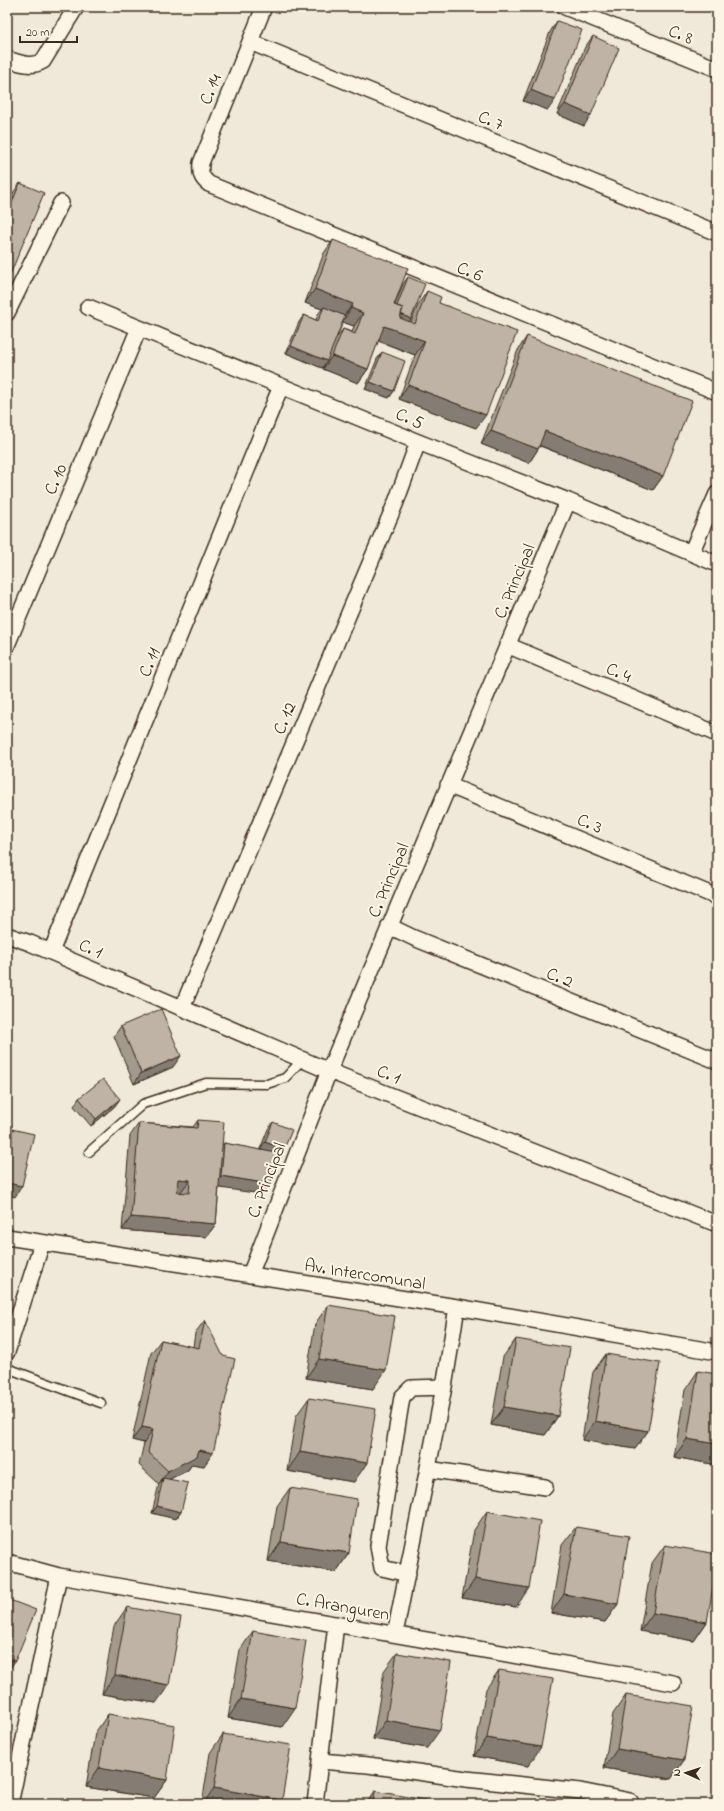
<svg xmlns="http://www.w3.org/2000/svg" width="724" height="1811" font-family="'Indie Flower',sans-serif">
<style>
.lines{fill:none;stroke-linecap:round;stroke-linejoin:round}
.lane-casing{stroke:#3b2a1e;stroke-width:11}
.street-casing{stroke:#3b2a1e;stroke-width:18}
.lane{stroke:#fcf5e5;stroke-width:8}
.street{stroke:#fcf5e5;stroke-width:15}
.wall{fill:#a39a8d;stroke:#3b2a1e;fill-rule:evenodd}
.shaded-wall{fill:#857d73;stroke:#3b2a1e}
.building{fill:#beb3a4;stroke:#3b2a1e;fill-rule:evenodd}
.labels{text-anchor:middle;stroke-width:4;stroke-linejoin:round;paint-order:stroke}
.street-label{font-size:18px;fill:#3b2a1e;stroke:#fcf5e5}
</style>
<rect width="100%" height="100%" fill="#f0e9d9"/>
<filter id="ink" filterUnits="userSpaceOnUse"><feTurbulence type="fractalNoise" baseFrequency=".025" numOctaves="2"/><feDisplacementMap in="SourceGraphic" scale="8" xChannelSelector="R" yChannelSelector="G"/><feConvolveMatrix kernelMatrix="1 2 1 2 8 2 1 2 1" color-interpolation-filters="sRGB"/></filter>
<g filter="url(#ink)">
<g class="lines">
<defs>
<path id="lane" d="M 89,1152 L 143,1104 L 206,1083 L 267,1084 L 285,1078 L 302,1060
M 7,1368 L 101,1403"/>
<path id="street" d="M 264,7 L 201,163 C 200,173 201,178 209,184 L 717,392
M 565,7 L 717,69
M 250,42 L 717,233
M 7,59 C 20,63 31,68 43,61 L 76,7
M 88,307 L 418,442 L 568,501 L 717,564
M 7,313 L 61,203
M 691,553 L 717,494
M 7,645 L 139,328
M 507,645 L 717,734
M 448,785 L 717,897
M 389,926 L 414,938 L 717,1061
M 7,935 L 30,943 L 329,1071 L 717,1224
M 51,952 L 281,386
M 182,1008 L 396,502 L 418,442
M 7,1237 L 457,1307 L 717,1352
M 250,1275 L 329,1071 L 568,501
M 7,1352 L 42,1243
M 428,1469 L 545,1487
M 7,1562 L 59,1576 L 673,1683
M 408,1574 L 382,1568 L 378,1546 L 402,1397 L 411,1388 L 444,1387
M 395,1634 L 444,1387 L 457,1307
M 320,1761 L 368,1765 L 466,1779 L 580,1791 L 630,1801
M 10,1804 L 59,1576
M 315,1804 L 336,1624"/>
</defs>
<use href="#lane" class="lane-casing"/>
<use href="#street" class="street-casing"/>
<use href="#lane" class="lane"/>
<use href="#street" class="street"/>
</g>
<path class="wall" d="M 557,21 L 548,110 L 523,101 L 550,32 Z
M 593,36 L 584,126 L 557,114 L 585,47 Z
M 20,183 L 7,282 L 7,205 L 11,196 Z
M 333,240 L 394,305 L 395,305 L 403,284 L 408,277 L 411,319 L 409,321 L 411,322 L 418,305 L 427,291 L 439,303 L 476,428 L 399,399 L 415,355 L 378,341 L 368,369 L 358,383 L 323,369 L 325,363 L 322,368 L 286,353 L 299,322 L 304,315 L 316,320 L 318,314 L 322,309 L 305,303 L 324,253 ZM 343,322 L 354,326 L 352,332 L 343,329 L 337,337 Z
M 527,336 L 663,476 L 653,490 L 540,446 L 538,449 L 529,463 L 481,444 L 518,350 Z
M 382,352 L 394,391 L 389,398 L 365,389 L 377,359 Z
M 121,1026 L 173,1067 L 134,1084 L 114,1036 Z
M 79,1098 L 115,1106 L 91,1126 L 74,1106 Z
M 198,1120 L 223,1145 L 224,1143 L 264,1151 L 260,1149 L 268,1129 L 273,1122 L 284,1149 L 280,1154 L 270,1184 L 262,1194 L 219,1187 L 216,1224 L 206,1237 L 122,1230 L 130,1136 L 139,1123 L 193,1127 Z
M 328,1305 L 373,1389 L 306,1378 L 315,1324 Z
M 205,1320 L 204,1466 L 192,1464 L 188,1470 L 169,1479 L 181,1512 L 176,1519 L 152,1513 L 159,1484 L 139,1465 L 144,1443 L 132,1440 L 151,1353 L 161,1340 L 193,1347 L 195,1333 Z
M 516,1339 L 558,1416 L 545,1435 L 491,1425 L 503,1357 Z
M 606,1354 L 648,1431 L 635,1449 L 582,1440 L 593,1372 Z
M 698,1371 L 717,1465 L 674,1457 L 685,1390 Z
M 309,1398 L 354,1482 L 287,1471 L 296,1416 Z
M 290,1488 L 349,1553 L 336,1572 L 268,1561 L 277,1506 Z
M 487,1511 L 516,1607 L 462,1598 L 474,1530 Z
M 576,1527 L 618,1604 L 605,1622 L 551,1613 L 562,1545 Z
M 665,1545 L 707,1622 L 694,1641 L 640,1631 L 652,1563 Z
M 127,1607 L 156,1703 L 102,1694 L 114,1626 Z
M 253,1631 L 282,1727 L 228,1718 L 240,1650 Z
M 397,1653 L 427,1748 L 373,1739 L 384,1671 Z
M 499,1670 L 528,1766 L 474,1756 L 486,1689 Z
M 626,1695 L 684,1760 L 671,1779 L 604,1768 L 613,1714 Z
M 108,1714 L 167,1780 L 154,1798 L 86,1787 L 95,1733 Z
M 223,1734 L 282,1800 L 279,1804 L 202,1804 L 210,1753 Z
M 375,1791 L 442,1804 L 366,1804 Z"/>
<path class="shaded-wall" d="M 531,90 L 555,100 L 548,110 L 523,101 Z
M 565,104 L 591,115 L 584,126 L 557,114 Z
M 315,289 L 353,304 L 343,317 L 324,307 L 322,309 L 305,303 Z
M 351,308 L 363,313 L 354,326 L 342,322 Z
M 395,312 L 411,319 L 406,326 Z
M 384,326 L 425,341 L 415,355 L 374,339 Z
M 291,346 L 327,361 L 322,368 L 286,353 Z
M 332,356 L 368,369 L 358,383 L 323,369 Z
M 370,382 L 394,391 L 389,398 L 365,389 Z
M 408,385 L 486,415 L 476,428 L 399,399 Z
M 491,431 L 538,449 L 529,463 L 481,444 Z
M 545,431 L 663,476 L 653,490 L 536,444 Z
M 181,1056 L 173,1067 L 134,1084 L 141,1073 Z
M 120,1099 L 115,1106 L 91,1126 L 96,1119 Z
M 265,1142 L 284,1149 L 278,1157 L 260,1149 Z
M 221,1176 L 270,1184 L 262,1194 L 213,1187 Z
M 178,1179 L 190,1180 L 180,1193 L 168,1192 Z
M 7,1183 L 22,1186 L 15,1197 L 7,1195 Z
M 131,1217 L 216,1224 L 206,1237 L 122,1230 Z
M 319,1359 L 386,1370 L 373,1389 L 306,1378 Z
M 504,1407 L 558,1416 L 545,1435 L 491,1425 Z
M 595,1421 L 648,1431 L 635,1449 L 582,1440 Z
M 142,1427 L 153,1429 L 144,1443 L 132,1440 Z
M 687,1439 L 717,1444 L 717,1465 L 674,1457 Z
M 199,1450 L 213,1453 L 204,1466 L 192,1464 L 188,1470 L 162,1483 L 163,1478 L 158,1485 L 168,1471 Z
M 300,1452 L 367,1463 L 354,1482 L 287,1471 Z
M 157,1506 L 181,1512 L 176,1519 L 152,1513 Z
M 281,1542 L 349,1553 L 336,1572 L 268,1561 Z
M 475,1579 L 529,1588 L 516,1607 L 462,1598 Z
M 564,1594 L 618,1604 L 605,1622 L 551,1613 Z
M 653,1613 L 707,1622 L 694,1641 L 640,1631 Z
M 7,1658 L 15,1661 L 7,1673 Z
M 115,1675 L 169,1685 L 156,1703 L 102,1694 Z
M 241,1699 L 295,1708 L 282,1727 L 228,1718 Z
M 386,1720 L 440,1730 L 427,1748 L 373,1739 Z
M 487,1738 L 541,1747 L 528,1766 L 474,1756 Z
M 617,1749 L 684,1760 L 671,1779 L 604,1768 Z
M 99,1768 L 167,1780 L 154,1798 L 86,1787 Z
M 214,1788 L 282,1800 L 279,1804 L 203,1804 Z"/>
<path class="building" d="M 557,21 L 582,30 L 555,100 L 531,90 Z
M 593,36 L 619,48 L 591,115 L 565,104 Z
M 20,183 L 44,193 L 7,282 L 7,215 Z
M 333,240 L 408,268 L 394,305 L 403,308 L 400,318 L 415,324 L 427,291 L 441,297 L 439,303 L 517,332 L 486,415 L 408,385 L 425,341 L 384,326 L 368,369 L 332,356 L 343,329 L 355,334 L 363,313 L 351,308 L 353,304 L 315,289 Z
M 408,277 L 425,284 L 411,319 L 401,314 L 403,308 L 397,306 Z
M 324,307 L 345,316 L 327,361 L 291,346 L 304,315 L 318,321 Z
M 527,336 L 692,401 L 663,476 L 545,431 L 538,449 L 491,431 Z
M 382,352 L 405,361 L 394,391 L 370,382 Z
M 161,1009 L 181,1056 L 141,1073 L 121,1026 Z
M 103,1079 L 120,1099 L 96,1119 L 79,1098 Z
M 198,1120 L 224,1122 L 216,1224 L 131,1217 L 139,1123 L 197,1128 ZM 178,1179 L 190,1180 L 189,1193 L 177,1192 Z
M 273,1122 L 292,1130 L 284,1149 L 265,1142 Z
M 7,1128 L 34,1134 L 22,1186 L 7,1183 Z
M 224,1143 L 282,1154 L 270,1184 L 221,1176 Z
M 328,1305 L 395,1316 L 386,1370 L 319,1359 Z
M 205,1320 L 223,1356 L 235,1359 L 213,1453 L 199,1450 L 197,1456 L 168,1471 L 148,1452 L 153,1429 L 142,1427 L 161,1340 L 199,1348 Z
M 516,1339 L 570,1348 L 558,1416 L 504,1407 Z
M 606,1354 L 660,1363 L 648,1431 L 595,1421 Z
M 698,1371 L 717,1374 L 717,1444 L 687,1439 Z
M 309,1398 L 376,1409 L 367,1463 L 300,1452 Z
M 163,1478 L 188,1483 L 181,1512 L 157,1506 Z
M 290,1488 L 357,1499 L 349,1553 L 281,1542 Z
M 487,1511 L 540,1521 L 529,1588 L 475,1579 Z
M 576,1527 L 629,1536 L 618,1604 L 564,1594 Z
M 665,1545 L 717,1554 L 717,1563 L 707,1622 L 653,1613 Z
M 7,1599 L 36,1610 L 15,1661 L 7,1658 Z
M 127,1607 L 181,1617 L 169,1685 L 115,1675 Z
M 253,1631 L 306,1641 L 295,1708 L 241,1699 Z
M 397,1653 L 451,1662 L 440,1730 L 386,1720 Z
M 499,1670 L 553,1679 L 541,1747 L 487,1738 Z
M 626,1695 L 693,1706 L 684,1760 L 617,1749 Z
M 108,1714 L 175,1725 L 167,1780 L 99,1768 Z
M 223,1734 L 291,1745 L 282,1800 L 214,1788 Z
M 375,1791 L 442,1803 L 442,1804 L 373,1804 Z"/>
</g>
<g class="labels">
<g class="street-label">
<text transform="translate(681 34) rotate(22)" y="6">C. 8</text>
<text transform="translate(210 89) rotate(-68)" y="6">C. 14</text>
<text transform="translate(491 120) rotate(22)" y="6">C. 7</text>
<text transform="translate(470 271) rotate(22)" y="6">C. 6</text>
<text transform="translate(410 418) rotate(24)" y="6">C. 5</text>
<text transform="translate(55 479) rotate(-67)" y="6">C. 10</text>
<text transform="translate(514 581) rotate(-67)" y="6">C. Principal</text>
<text transform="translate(149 662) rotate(-68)" y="6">C. 11</text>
<text transform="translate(619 672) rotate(23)" y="6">C. 4</text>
<text transform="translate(284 718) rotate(-67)" y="6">C. 12</text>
<text transform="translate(590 823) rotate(23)" y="6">C. 3</text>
<text transform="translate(388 880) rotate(-67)" y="6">C. Principal</text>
<text transform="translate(91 948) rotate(23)" y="6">C. 1</text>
<text transform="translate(560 977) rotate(22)" y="6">C. 2</text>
<text transform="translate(389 1074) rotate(22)" y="6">C. 1</text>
<text transform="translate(266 1180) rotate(-69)" y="6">C. Principal</text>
<text transform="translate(365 1274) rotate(9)" y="6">Av. Intercomunal</text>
<text transform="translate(343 1606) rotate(10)" y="6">C. Aranguren</text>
</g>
</g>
<rect width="724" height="1811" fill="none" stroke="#fcf5e5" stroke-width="24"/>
<rect x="12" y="12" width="700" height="1787" fill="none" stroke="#3b2a1e" stroke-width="1.5" filter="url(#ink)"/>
<g transform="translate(686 1773) rotate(273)" stroke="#fcf5e5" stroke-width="3" paint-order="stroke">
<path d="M0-3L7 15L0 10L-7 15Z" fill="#3b2a1e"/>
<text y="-6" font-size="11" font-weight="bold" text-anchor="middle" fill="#3b2a1e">N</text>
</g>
<path d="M20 36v6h57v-6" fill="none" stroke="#3b2a1e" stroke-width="2"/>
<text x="26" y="36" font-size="12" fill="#3b2a1e" stroke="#fcf5e5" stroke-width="3" paint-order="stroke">20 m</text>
</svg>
